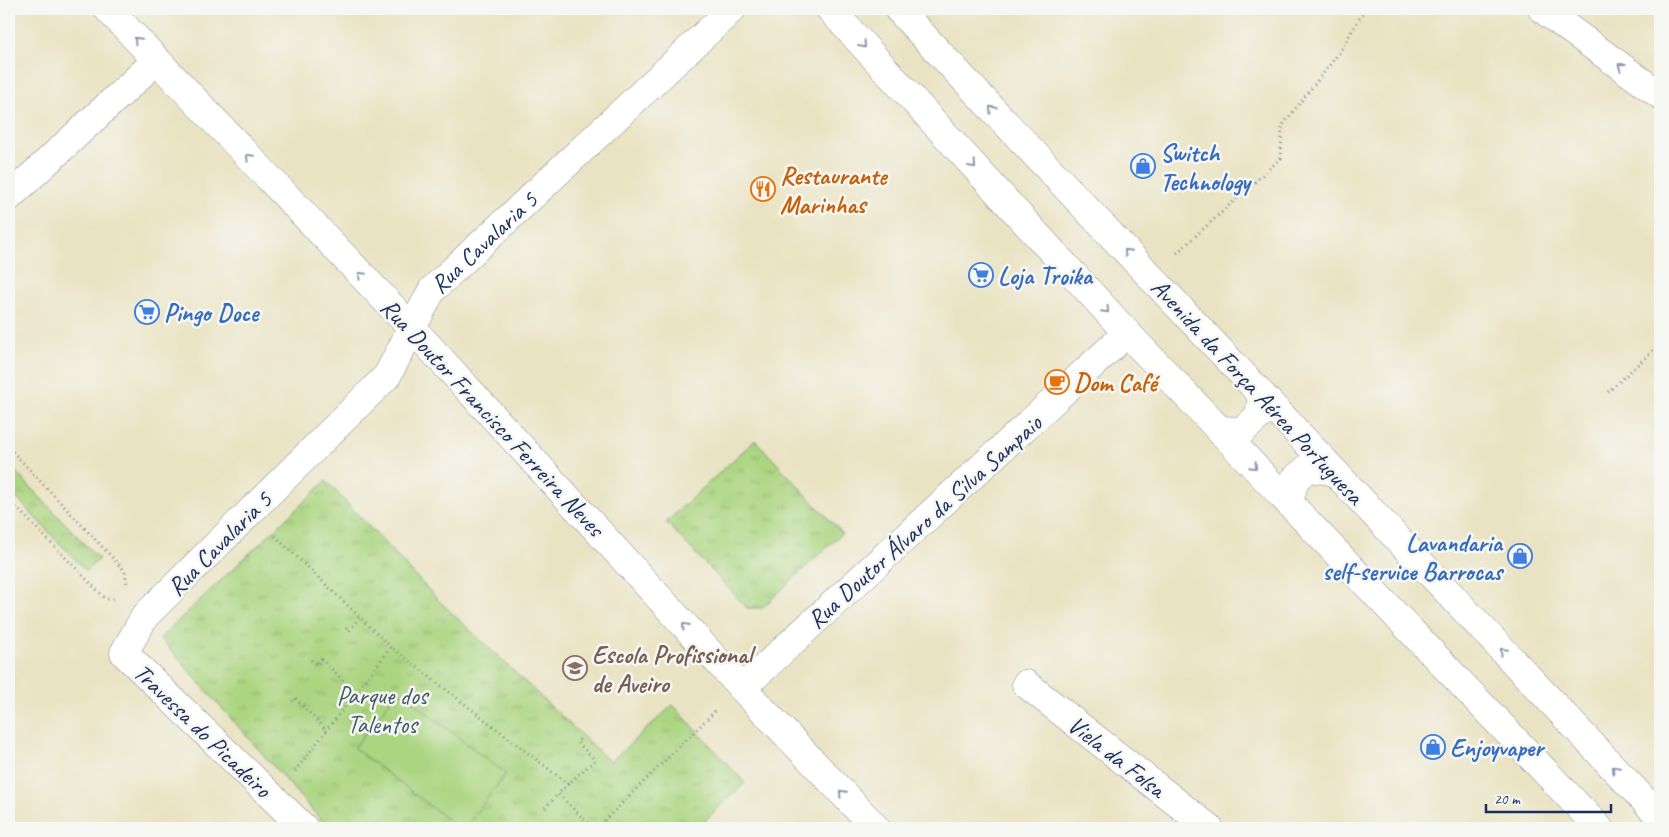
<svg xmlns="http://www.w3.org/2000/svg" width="1669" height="837" font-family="Caveat,sans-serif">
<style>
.grass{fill:url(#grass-tufts);stroke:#648270}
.garden{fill:#acd581;stroke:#648270}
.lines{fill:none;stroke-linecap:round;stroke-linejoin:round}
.minor-casing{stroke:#828990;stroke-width:29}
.path{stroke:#828990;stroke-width:3;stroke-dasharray:1 4;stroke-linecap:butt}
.minor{stroke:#fff;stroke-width:28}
.oneway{stroke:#8d97ae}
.labels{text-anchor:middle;stroke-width:5;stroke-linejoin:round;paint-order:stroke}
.shop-label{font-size:25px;font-weight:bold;fill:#366cbe;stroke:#f6f6f2;text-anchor:start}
.food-label{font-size:25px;font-weight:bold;fill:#c56008;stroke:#f6f6f2;text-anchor:start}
.street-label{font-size:25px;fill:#1b2f5e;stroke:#f6f6f2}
.education-label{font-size:25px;font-weight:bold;fill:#785e54;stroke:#f6f6f2;text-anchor:start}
.park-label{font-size:25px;fill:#3f5867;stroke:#f6f6f2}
</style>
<defs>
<pattern id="grass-tufts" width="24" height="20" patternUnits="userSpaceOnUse" patternTransform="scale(1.25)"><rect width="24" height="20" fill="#acd581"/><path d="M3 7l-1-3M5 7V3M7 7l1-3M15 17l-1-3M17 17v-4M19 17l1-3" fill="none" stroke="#93b772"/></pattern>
</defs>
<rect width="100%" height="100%" fill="#f6f6f2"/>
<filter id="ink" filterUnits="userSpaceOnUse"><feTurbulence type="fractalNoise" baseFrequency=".02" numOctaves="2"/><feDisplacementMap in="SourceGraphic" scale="10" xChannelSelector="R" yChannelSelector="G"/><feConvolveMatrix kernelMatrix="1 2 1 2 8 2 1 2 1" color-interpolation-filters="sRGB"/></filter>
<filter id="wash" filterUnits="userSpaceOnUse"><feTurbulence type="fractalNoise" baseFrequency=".0096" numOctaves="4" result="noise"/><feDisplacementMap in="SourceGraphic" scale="20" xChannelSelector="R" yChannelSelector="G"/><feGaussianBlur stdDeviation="1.12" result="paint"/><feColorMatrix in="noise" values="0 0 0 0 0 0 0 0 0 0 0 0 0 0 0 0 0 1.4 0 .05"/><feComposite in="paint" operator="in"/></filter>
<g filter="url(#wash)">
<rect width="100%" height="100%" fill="#eae3c3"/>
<path class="grass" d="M 755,440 L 842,533 L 762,608 L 747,608 L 666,522 Z
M 9,465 L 99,559 L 86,571 L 9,490 Z
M 326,481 L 439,601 L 610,762 L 673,705 L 745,783 L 697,828 L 328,828 L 160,638 Z"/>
<path class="garden" d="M 398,691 L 506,774 L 464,828 L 459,828 L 354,748 Z"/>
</g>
<g filter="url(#ink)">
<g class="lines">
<defs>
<g id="minor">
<path d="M 108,9 L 412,328 L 742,688 L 876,828"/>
<path d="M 830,9 L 1127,333 L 1599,828"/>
<path d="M 898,9 L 1660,817"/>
<path d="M 1542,9 L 1660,95"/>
<path d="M 9,197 L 156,61"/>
<path d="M 1219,429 L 1241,432 L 1259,416 L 1262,395"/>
<path d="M 1289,503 L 1295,479 L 1308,468 L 1334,471"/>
<path d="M 1026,684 L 1209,828"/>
<path d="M 742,688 L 1127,333"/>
<path id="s1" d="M 304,828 L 124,653 L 145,616 L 387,376 L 432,290 L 732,9"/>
</g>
</defs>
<use href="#minor" class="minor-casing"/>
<path class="path" d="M 1177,253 L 1281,158 L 1282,126 L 1339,53 L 1365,9
M 1608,392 L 1660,344
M 9,448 L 125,571 L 127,584
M 9,500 L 106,599 L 114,599
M 275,536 L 391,647
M 346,628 L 349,631 L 360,617
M 311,660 L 317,665 L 321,659 L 355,692
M 292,701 L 295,698 L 326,730
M 295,771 L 391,647 L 568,784 L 595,760 L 577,742 L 582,736
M 568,784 L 558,794 L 593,828
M 545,808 L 558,794
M 597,828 L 715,711"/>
<use href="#minor" class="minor"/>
</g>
<defs><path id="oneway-chevron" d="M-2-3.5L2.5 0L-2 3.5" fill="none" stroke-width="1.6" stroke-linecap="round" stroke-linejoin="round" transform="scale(1.25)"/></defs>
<g class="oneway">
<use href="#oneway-chevron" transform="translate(137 40) rotate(-133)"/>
<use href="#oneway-chevron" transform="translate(863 45) rotate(48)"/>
<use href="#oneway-chevron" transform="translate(1621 66) rotate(-144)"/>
<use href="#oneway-chevron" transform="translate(992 109) rotate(-133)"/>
<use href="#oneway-chevron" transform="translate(249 157) rotate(-134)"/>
<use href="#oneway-chevron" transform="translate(973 165) rotate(48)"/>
<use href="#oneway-chevron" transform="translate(1127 252) rotate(-133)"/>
<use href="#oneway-chevron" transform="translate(361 275) rotate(-134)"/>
<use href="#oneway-chevron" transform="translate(1106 310) rotate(47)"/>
<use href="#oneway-chevron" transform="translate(1254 466) rotate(47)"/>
<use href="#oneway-chevron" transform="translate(685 626) rotate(-132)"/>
<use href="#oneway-chevron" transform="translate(1503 651) rotate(-133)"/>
<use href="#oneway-chevron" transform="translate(1615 769) rotate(-133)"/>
<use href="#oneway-chevron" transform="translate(842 793) rotate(-133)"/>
</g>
</g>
<defs>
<symbol id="shop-ring" viewBox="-11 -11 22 22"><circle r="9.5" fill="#f6f6f2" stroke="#3f7fe0" stroke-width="1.5"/><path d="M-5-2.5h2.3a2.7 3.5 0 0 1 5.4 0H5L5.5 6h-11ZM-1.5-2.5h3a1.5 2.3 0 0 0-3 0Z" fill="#3f7fe0"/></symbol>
<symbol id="restaurant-ring" viewBox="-11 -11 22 22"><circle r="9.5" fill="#f6f6f2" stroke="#e8710a" stroke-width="1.5"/><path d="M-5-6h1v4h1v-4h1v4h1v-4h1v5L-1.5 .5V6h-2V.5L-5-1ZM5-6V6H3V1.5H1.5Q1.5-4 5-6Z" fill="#e8710a"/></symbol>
<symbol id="supermarket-ring" viewBox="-11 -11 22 22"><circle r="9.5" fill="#f6f6f2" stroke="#3f7fe0" stroke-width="1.5"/><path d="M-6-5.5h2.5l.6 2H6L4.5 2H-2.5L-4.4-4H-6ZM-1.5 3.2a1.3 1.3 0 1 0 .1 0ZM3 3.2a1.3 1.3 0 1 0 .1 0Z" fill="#3f7fe0"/></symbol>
<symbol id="cafe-ring" viewBox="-11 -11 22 22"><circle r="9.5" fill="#f6f6f2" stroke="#e8710a" stroke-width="1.5"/><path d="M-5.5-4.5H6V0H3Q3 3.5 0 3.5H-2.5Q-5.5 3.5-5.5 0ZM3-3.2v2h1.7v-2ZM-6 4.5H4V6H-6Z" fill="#e8710a"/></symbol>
<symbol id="school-ring" viewBox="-11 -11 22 22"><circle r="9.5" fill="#f6f6f2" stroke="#8d6e63" stroke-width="1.5"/><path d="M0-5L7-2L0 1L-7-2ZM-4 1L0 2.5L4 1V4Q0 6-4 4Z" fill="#8d6e63"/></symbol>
</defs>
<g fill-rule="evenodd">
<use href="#shop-ring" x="1129" y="152" width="28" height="28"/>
<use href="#restaurant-ring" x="749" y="175" width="28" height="28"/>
<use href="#supermarket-ring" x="967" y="261" width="28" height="28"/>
<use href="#supermarket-ring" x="133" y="298" width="28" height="28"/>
<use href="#cafe-ring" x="1043" y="368" width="28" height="28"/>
<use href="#shop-ring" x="1506" y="542" width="28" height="28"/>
<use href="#school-ring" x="561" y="654" width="28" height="28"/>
<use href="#shop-ring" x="1419" y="733" width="28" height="28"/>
</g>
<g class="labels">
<g class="shop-label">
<text x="1160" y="161">Switch<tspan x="1160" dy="29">Technology</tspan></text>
<text x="998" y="284">Loja Troika</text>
<text x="164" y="321">Pingo Doce</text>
<text x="1502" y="551" text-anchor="end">Lavandaria<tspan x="1502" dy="29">self-service Barrocas</tspan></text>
<text x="1450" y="756">Enjoyvaper</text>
</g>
<g class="food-label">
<text x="780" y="184">Restaurante<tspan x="780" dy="29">Marinhas</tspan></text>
<text x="1074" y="391">Dom Café</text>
</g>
<g class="street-label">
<text dy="9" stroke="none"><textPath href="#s1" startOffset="802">Rua Cavalaria 5</textPath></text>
<text transform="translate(1258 391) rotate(47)" y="9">Avenida da Força Aérea Portuguesa</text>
<text transform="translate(493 417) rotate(47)" y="9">Rua Doutor Francisco Ferreira Neves</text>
<text transform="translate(924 521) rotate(-42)" y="9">Rua Doutor Álvaro da Silva Sampaio</text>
<text transform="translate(219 543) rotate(-45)" y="9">Rua Cavalaria 5</text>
<text transform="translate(203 730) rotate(44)" y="9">Travessa do Picadeiro</text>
<text transform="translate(1117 756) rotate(38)" y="9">Viela da Folsa</text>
</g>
<g class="education-label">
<text x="592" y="663">Escola Profissional<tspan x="592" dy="29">de Aveiro</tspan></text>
</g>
<g class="park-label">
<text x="382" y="704">Parque dos<tspan x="382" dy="29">Talentos</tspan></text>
</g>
</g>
<rect width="1669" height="837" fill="none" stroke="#f6f6f2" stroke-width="30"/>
<path d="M1486 804v8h125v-8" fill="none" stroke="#1b2f5e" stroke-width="2.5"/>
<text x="1494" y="804" font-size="15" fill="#1b2f5e" stroke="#f6f6f2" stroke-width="4" paint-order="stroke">20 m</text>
</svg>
